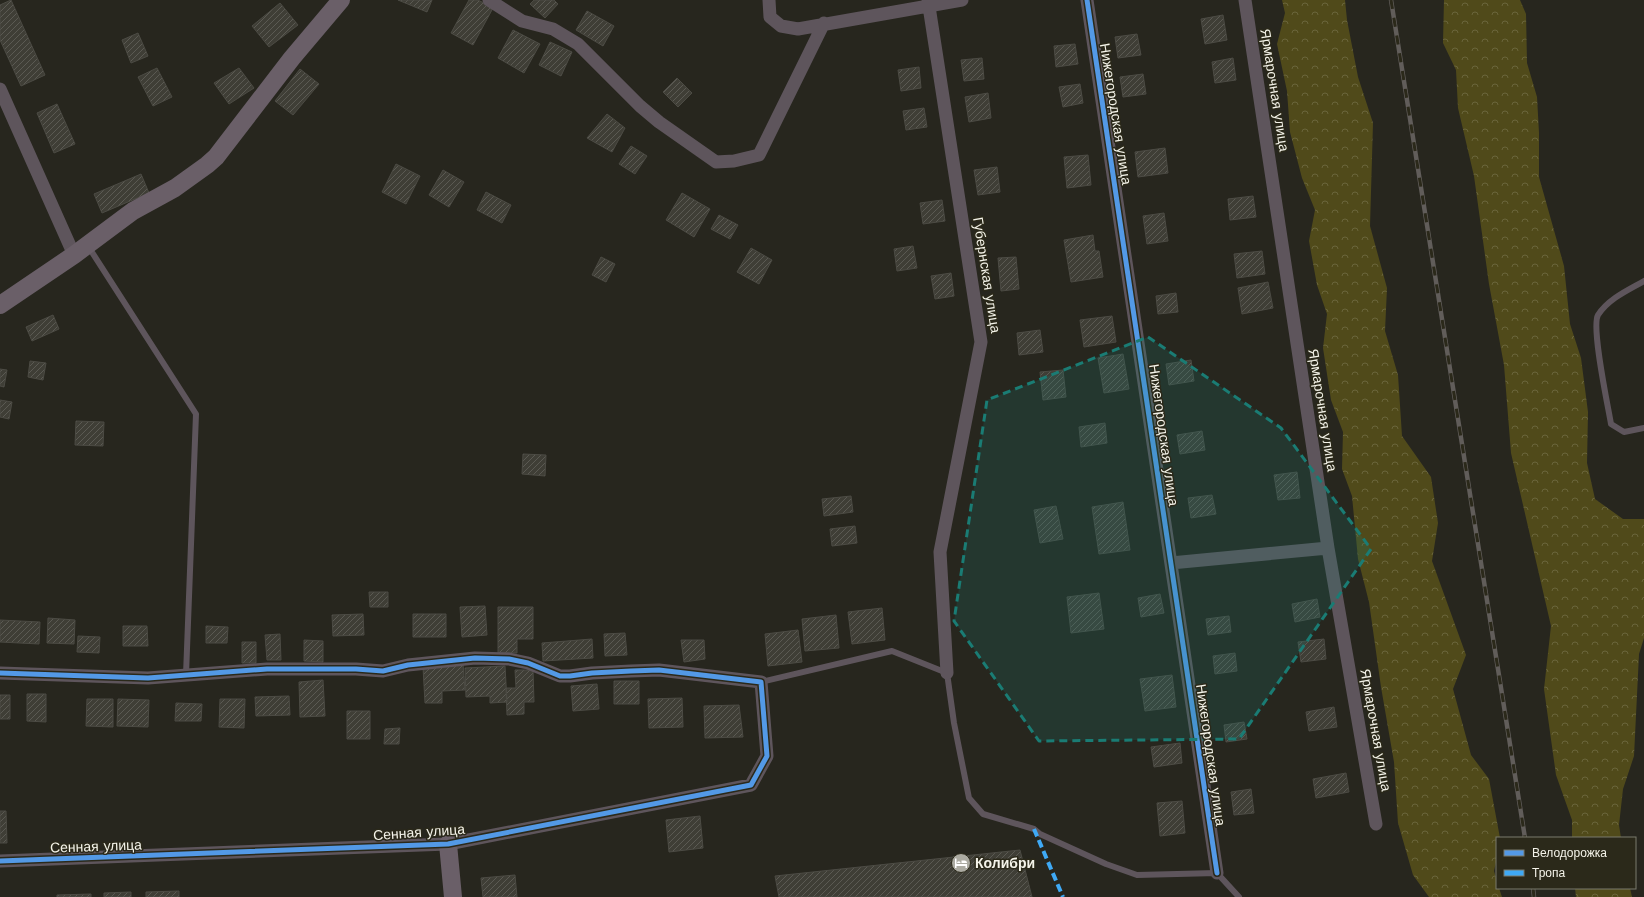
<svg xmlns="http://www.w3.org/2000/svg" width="1644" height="897" font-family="'Work Sans',sans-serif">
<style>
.forest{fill:url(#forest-crowns)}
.building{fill:url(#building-hatch);stroke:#4c4b44}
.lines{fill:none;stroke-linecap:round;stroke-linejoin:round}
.lane{stroke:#5e555c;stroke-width:6}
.street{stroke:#5e555c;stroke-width:13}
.secondary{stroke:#6a5f68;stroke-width:18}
.rail-casing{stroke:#615d5a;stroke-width:4.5}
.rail{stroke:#2b291a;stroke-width:3;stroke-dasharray:9;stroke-linecap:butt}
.quiet{stroke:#3fa9f5;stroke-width:4;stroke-dasharray:8 4;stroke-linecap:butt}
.cycleway-casing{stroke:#2b291a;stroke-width:8}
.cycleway{stroke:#5399e6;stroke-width:5}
.marked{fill:#1a7c74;fill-opacity:0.2;stroke:#1a7c74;stroke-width:3;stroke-dasharray:8 5;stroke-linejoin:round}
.labels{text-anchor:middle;stroke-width:3;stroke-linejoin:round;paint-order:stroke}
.street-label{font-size:14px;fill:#f4f3e9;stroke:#2b291a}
.poi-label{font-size:14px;font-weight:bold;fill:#f4f3e9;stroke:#2b291a;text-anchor:start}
</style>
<defs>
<pattern id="forest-crowns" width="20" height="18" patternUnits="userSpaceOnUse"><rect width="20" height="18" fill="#504a1a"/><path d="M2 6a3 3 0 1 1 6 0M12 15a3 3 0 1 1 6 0" fill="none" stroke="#6a653b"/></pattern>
<pattern id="building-hatch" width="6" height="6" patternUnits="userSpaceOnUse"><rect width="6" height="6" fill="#3f3e36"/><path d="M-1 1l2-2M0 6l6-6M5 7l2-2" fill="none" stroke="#5b5a53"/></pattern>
</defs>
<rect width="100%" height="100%" fill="#27261e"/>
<path class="forest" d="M 1282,0 L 1345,0 L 1347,20 L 1358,77 L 1373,123 L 1370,226 L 1387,288 L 1385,331 L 1398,375 L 1402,436 L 1431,477 L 1438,523 L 1432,561 L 1466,655 L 1453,689 L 1471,755 L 1489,779 L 1500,838 L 1497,838 L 1497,858 L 1494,871 L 1497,881 L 1497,888 L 1499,888 L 1502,897 L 1429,897 L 1413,875 L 1398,823 L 1394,762 L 1381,687 L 1369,602 L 1358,559 L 1352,496 L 1342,469 L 1343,432 L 1331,400 L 1323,348 L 1327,314 L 1317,285 L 1309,241 L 1315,210 L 1302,178 L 1290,132 L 1287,91 L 1277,44 L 1285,13 Z
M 1444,0 L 1520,0 L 1526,14 L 1527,63 L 1537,97 L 1539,133 L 1539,177 L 1564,266 L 1570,324 L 1581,358 L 1588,412 L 1587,463 L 1595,499 L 1623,519 L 1644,519 L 1644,638 L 1639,654 L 1634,756 L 1623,789 L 1619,825 L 1621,838 L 1572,838 L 1572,820 L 1556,775 L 1544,689 L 1551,626 L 1511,453 L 1504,365 L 1489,284 L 1474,176 L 1458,108 L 1456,70 L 1443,43 Z
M 1575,888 L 1630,888 L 1632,897 L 1576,897 Z"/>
<path class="building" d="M 11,0 L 45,75 L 21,86 L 0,40 L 0,5 Z
M 398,0 L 432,0 L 427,12 Z
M 469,0 L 478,0 L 493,8 L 473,45 L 451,33 Z
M 534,0 L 554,0 L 558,4 L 545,18 L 530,4 Z
M 280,3 L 298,25 L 269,47 L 252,26 Z
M 587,11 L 614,26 L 603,46 L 576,30 Z
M 1223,15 L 1227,40 L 1205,44 L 1201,19 Z
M 513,30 L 540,44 L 524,73 L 498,58 Z
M 138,33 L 148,56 L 131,63 L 122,40 Z
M 1137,34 L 1141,55 L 1118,58 L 1115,37 Z
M 550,42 L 572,52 L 561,76 L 539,65 Z
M 1075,44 L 1078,64 L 1056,67 L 1054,46 Z
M 982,58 L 984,79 L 964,81 L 961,60 Z
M 1233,58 L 1236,80 L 1215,83 L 1212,62 Z
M 919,67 L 921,88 L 901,91 L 898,70 Z
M 157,68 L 172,97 L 153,106 L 138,77 Z
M 239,68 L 254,88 L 229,104 L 214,83 Z
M 300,69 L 319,84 L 293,115 L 275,101 Z
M 1143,74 L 1146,94 L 1123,97 L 1120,77 Z
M 677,78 L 692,93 L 678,107 L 663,92 Z
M 1080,84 L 1083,103 L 1063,107 L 1059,87 Z
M 988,93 L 991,118 L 969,122 L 965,97 Z
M 57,104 L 75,144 L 54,153 L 37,113 Z
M 924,108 L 927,127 L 906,130 L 903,111 Z
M 607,114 L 625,128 L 612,152 L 587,138 Z
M 631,146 L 647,156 L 635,174 L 619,164 Z
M 1165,148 L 1168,173 L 1138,177 L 1135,152 Z
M 1088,155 L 1091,185 L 1067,188 L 1064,157 Z
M 396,164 L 420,176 L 406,204 L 382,192 Z
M 997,167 L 1000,192 L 978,195 L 974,170 Z
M 443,170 L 464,182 L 449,207 L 429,195 Z
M 141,174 L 149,193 L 102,213 L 94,194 Z
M 486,192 L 511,205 L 502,223 L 477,210 Z
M 682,193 L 710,209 L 694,237 L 666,220 Z
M 1253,196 L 1256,217 L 1230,220 L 1228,199 Z
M 942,200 L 945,221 L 923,224 L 920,203 Z
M 1164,213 L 1168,241 L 1147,244 L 1143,216 Z
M 719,215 L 738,225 L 730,239 L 711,229 Z
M 1093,235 L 1095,251 L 1099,251 L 1103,277 L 1071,282 L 1064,240 Z
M 913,246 L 917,268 L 897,271 L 894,249 Z
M 751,248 L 772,260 L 759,284 L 737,272 Z
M 1262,251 L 1265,274 L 1237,278 L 1234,254 Z
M 601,257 L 615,264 L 606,282 L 592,275 Z
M 1016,257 L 1019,289 L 1001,291 L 998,258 Z
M 951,273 L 954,296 L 935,299 L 931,276 Z
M 1268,282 L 1273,308 L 1242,314 L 1238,288 Z
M 1176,293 L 1178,312 L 1158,314 L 1156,296 Z
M 53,315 L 59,329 L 32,341 L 26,327 Z
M 1112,316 L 1116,342 L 1084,347 L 1080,320 Z
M 1040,330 L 1043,352 L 1019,355 L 1017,333 Z
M 1123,354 L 1129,389 L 1104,393 L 1098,358 Z
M 1191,360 L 1194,381 L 1169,385 L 1166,364 Z
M 30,361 L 46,363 L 43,380 L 28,377 Z
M 0,369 L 7,370 L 4,387 L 0,386 Z
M 1063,370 L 1066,397 L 1043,400 L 1040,372 Z
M 0,400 L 12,402 L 9,419 L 0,417 Z
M 76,421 L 104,422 L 103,446 L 75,445 Z
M 1105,423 L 1107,443 L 1081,447 L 1079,427 Z
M 1202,431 L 1205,450 L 1180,454 L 1177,435 Z
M 523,454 L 546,455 L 545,476 L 522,474 Z
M 1297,472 L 1300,498 L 1278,500 L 1274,475 Z
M 1212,495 L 1216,514 L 1191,518 L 1188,498 Z
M 851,496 L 853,512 L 824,516 L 822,499 Z
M 1123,502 L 1130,550 L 1099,554 L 1092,507 Z
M 1056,506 L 1063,539 L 1040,543 L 1034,510 Z
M 855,526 L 857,543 L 832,546 L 830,529 Z
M 369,592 L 388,592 L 388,607 L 370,607 Z
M 1099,593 L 1104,629 L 1071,633 L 1067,597 Z
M 1160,594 L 1164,613 L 1141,617 L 1138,598 Z
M 1317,599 L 1320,617 L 1295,622 L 1292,604 Z
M 485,606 L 487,635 L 462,637 L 460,607 Z
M 498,607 L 533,607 L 533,639 L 517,639 L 517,653 L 498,653 Z
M 882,608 L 885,640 L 852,644 L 848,612 Z
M 363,614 L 364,635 L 333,636 L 332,615 Z
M 413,614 L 446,614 L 446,637 L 413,637 Z
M 836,615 L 839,648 L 805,651 L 802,619 Z
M 1229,616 L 1231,632 L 1208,635 L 1206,619 Z
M 48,618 L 75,620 L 74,644 L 47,643 Z
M 0,620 L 40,622 L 39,644 L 0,642 Z
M 123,626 L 147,626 L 148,646 L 123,646 Z
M 206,626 L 228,627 L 227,643 L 206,643 Z
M 798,630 L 802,662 L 768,666 L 765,634 Z
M 625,633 L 627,655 L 605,656 L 604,634 Z
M 280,634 L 281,660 L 267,660 L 265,635 Z
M 78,636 L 100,637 L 99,653 L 77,652 Z
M 592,639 L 593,658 L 543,661 L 542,643 Z
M 1324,639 L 1326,659 L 1301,662 L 1298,642 Z
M 304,640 L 323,641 L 323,662 L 304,661 Z
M 681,640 L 704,640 L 705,659 L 684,662 Z
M 242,642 L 256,642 L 256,663 L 242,663 Z
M 1235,653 L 1237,671 L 1215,674 L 1213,656 Z
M 463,664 L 465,690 L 442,691 L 442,703 L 425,703 L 423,667 Z
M 505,666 L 507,702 L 490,703 L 490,696 L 466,697 L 465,668 Z
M 515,670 L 533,670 L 534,702 L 524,702 L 524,714 L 507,715 L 506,688 L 516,688 Z
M 1172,675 L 1176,707 L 1145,711 L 1140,679 Z
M 323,680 L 325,716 L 300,717 L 299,682 Z
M 614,681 L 639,681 L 639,704 L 614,704 Z
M 597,684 L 599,709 L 573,711 L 571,686 Z
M 27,694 L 46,694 L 46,722 L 27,721 Z
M 0,695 L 10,695 L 10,719 L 0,719 Z
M 289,696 L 290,715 L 256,716 L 255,697 Z
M 682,698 L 683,727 L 649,728 L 648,699 Z
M 87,699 L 113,699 L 113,727 L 86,726 Z
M 118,699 L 149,700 L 148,727 L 117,726 Z
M 220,699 L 245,699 L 244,728 L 219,727 Z
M 176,703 L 202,704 L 201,721 L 175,721 Z
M 739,705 L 743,737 L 705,738 L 704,706 Z
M 1334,707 L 1337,727 L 1309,731 L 1306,712 Z
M 347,711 L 370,711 L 370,739 L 347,739 Z
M 1244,722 L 1247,739 L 1226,742 L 1224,725 Z
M 400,728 L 399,744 L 384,744 L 385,729 Z
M 1180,743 L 1182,763 L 1154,767 L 1151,747 Z
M 1346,773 L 1349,792 L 1316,798 L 1313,779 Z
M 1251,789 L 1254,813 L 1234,815 L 1231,792 Z
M 1182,801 L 1185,833 L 1160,836 L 1157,803 Z
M 0,811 L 6,811 L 7,843 L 0,843 Z
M 700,816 L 703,848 L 669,852 L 666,820 Z
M 1020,850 L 1032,897 L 779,897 L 775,876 Z
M 515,875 L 517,897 L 483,897 L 481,878 Z
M 179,891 L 179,897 L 146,897 L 146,892 Z
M 131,892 L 131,897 L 104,897 L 104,893 Z
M 91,894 L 91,897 L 57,897 L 57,895 Z"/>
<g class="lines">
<path class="lane" d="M 88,246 L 196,414 L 186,675
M 1644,281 C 1628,290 1608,299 1598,315 C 1591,327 1608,406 1611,424 L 1624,432 L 1644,428
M 761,682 L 892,651 L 947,673 L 954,723 L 969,798 L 983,814 L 1034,829 L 1040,834 L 1106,864 L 1137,875 L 1217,873 L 1239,897"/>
<path class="street" d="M 489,0 L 522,21 L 553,29 L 578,44 L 640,106 L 659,122 L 716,162 L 734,161 L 759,155 L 824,23
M 769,0 L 770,17 L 781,26 L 798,29 L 962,0
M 928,0 L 981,342 L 940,552 L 947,673
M 1087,0 L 1217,873
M 1245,0 L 1328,548 L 1376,824
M 0,89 L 74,255
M 1171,563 L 1328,548
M 0,673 L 148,678 L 267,669 L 356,669 L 383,671 L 408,665 L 475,658 L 509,659 L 528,663 L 560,676 L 570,676 L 592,673 L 631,671 L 659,670 L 761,682 L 767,756 L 751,785 L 448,844 L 0,861"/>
<path class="secondary" d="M 0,305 L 74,255 L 133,211 L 175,188 L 207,165 L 216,157 L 292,58 L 341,0
M 448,844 L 453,897"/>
<defs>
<path id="rail" d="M 1391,0 L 1525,838
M 1533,888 L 1534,897"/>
</defs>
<use href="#rail" class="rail-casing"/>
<use href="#rail" class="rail"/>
<path class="quiet" d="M 1034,829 L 1063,897"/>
<defs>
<path id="cycleway" d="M 1087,0 L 1217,873
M 0,673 L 148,678 L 267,669 L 356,669 L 383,671 L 408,665 L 475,658 L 509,659 L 528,663 L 560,676 L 570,676 L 592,673 L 631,671 L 659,670 L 761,682 L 767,756 L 751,785 L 448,844 L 0,861"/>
</defs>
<use href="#cycleway" class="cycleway-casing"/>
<use href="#cycleway" class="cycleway"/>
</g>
<path class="marked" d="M 1148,337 L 1281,428 L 1371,549 L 1239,739 L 1039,741 L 954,621 L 987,400 Z"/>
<defs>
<symbol id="hotel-disc" viewBox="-11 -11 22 22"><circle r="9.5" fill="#acaba2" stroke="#2b291a"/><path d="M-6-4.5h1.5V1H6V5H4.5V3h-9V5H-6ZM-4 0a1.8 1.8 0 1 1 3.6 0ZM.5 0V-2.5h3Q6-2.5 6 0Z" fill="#fff"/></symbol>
</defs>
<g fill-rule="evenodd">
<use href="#hotel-disc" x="950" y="852" width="22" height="22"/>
</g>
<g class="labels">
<g class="street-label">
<text transform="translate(1275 90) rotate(81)" y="5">Ярмарочная улица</text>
<text transform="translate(1116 114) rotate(81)" y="5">Нижегородская улица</text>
<text transform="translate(987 275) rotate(81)" y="5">Губернская улица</text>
<text transform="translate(1323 410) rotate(81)" y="5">Ярмарочная улица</text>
<text transform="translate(1164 435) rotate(82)" y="5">Нижегородская улица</text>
<text transform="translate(1376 730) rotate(80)" y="5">Ярмарочная улица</text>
<text transform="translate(1211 755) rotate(82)" y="5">Нижегородская улица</text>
<text transform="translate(419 832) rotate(-4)" y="5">Сенная улица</text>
<text transform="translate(96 846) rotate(-2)" y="5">Сенная улица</text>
</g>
<g class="poi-label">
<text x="975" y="868">Колибри</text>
</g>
</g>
<rect x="1496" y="837" width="140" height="52" fill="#2b291a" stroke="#7b7a6d"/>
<rect x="1504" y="850" width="20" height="6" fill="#5399e6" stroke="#7b7a6d"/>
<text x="1532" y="857" font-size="12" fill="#f4f3e9">Велодорожка</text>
<rect x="1504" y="870" width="20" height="6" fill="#3fa9f5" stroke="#7b7a6d"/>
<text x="1532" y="877" font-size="12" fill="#f4f3e9">Тропа</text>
</svg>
